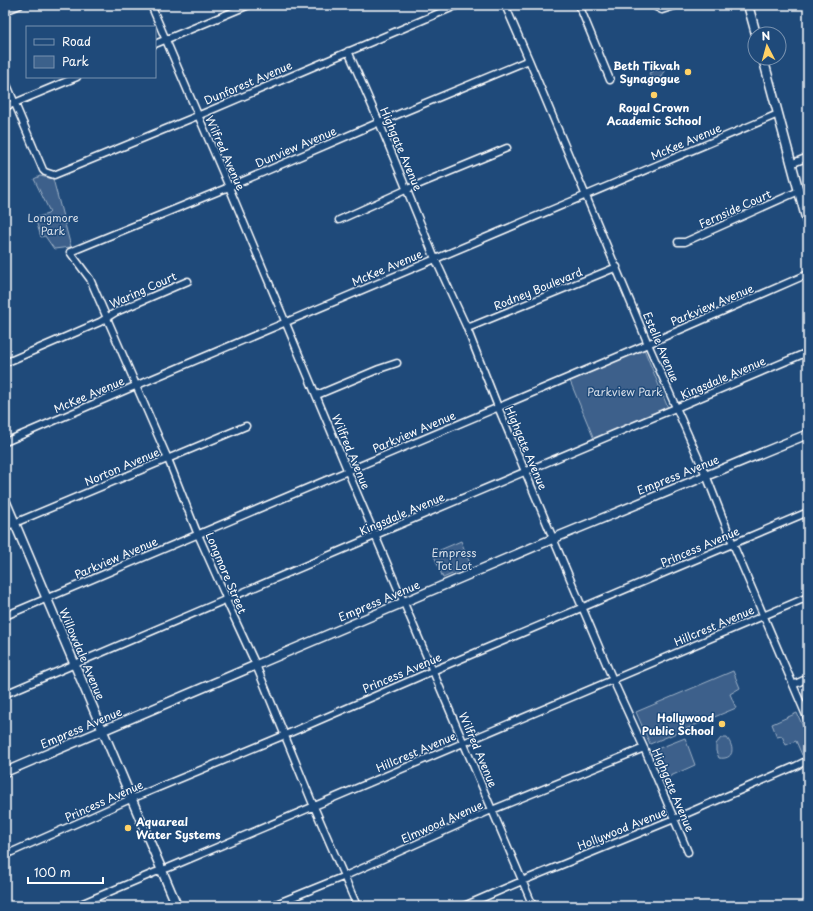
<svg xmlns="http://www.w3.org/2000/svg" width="813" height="911" font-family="'Playpen Sans',sans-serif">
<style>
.green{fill:#3c618b;stroke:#9eb0c5}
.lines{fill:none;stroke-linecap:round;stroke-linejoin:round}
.street-casing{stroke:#fff;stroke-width:9}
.secondary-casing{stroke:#fff;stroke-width:11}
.street{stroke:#1f4a7a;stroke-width:6}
.secondary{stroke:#1f4a7a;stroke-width:8}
.poi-dot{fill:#ffd166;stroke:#1f4a7a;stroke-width:1.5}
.labels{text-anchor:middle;stroke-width:3;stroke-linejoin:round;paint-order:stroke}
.poi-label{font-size:11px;font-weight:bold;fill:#fff;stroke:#1f4a7a;text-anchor:end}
.street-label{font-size:11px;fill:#fff;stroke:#1f4a7a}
.park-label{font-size:11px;fill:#d8dfe8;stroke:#1f4a7a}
</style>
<rect width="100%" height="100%" fill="#1f4a7a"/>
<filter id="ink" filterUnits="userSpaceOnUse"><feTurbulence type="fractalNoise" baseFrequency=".025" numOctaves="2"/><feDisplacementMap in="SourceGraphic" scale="8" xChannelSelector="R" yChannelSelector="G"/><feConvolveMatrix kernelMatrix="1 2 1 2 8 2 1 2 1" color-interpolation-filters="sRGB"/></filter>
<g filter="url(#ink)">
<path class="green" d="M 662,67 L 664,71 L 661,77 L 652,81 L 649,73 Z
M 40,176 L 53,179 L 71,247 L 54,249 L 45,236 L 41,237 L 36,221 L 34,218 L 48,214 L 50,212 L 34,179 Z
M 644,349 L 668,408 L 594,439 L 570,381 Z
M 461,541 L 471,566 L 443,578 L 433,553 Z
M 733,671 L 740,688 L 730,694 L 736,708 L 650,744 L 636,712 Z
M 797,713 L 808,738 L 808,752 L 802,755 L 796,741 L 786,745 L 782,736 L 777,737 L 772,724 Z
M 685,738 L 695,765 L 664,779 L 652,751 Z
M 721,738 L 727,738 C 735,748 734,760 719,758 L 716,751 L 716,744 Z"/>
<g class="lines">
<defs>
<path id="street" d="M 151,5 L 198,115 L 229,187 L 346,467 L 533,906
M 505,5 L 529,60 L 648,344 L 708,480 L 733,544 L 808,720
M 579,5 L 610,80
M 655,5 L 656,7 L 662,10 L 678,5
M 5,11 L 20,5
M 155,44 L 249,5
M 348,51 L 379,122 L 433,254 L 466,326 L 498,407 L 555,543 L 613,680 L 644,748 L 688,852
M 5,80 L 43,170 L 45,172 L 54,175 L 202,114 L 458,5
M 5,107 L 77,77
M 791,164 L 808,157
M 339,220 L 410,188 L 507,148
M 678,242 L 685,242 L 799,191
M 466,326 L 470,327 L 617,267
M 5,363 L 100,322 L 116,312 L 188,281
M 317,395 L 379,369 L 397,363
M 5,442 L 135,386 L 778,114
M 5,527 L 246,426
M 5,616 L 643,346 L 808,274
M 793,685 L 808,678
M 5,694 L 370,538 L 380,533 L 808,352
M 5,855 L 93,816 L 126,801 L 285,735 L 437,669 L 808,512
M 76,906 L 156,872 L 168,868 L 808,597
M 271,906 L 345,876 L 487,812 L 644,748
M 357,906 L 312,802 L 256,665 L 226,600 L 225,595 L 196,530 L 168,459 L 90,279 L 70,252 L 229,187 L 382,121 L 529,60
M 464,906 L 522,881 L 674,819 L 796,766 L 808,760"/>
<path id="secondary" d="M 748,5 L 756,34
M 763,58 L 808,225
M 5,500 L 177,906
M 5,772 L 557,537 L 808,434"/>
</defs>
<use href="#street" class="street-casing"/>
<use href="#secondary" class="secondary-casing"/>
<use href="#street" class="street"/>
<use href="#secondary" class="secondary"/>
</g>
</g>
<g class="poi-dot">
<circle cx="688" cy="72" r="4"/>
<circle cx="654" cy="95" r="4"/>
<circle cx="722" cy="724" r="4"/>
<circle cx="128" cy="828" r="4"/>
</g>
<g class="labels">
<g class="poi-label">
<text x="680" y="70">Beth Tikvah<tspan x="680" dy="13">Synagogue</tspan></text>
<text x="654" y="112" text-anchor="middle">Royal Crown<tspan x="654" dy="13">Academic School</tspan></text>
<text x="714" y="722">Hollywood<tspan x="714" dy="13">Public School</tspan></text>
<text x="136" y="826" text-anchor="start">Aquareal<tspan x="136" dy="13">Water Systems</tspan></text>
</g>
<g class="street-label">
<text transform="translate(248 83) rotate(-23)" y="4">Dunforest Avenue</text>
<text transform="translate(686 142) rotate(-23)" y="4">McKee Avenue</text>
<text transform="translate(296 147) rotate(-23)" y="4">Dunview Avenue</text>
<text transform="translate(401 149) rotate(67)" y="4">Highgate Avenue</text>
<text transform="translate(225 153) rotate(66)" y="4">Wilfred Avenue</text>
<text transform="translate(735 209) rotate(-24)" y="4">Fernside Court</text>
<text transform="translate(387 268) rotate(-23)" y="4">McKee Avenue</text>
<text transform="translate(538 289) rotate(-22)" y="4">Rodney Boulevard</text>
<text transform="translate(143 290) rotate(-24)" y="4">Waring Court</text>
<text transform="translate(712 305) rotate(-23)" y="4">Parkview Avenue</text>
<text transform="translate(661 347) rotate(67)" y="4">Estelle Avenue</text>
<text transform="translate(723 378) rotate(-23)" y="4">Kingsdale Avenue</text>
<text transform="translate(89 395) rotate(-23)" y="4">McKee Avenue</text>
<text transform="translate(414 432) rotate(-23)" y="4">Parkview Avenue</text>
<text transform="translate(526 448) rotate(67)" y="4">Highgate Avenue</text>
<text transform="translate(351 452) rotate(67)" y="4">Wilfred Avenue</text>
<text transform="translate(122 467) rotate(-23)" y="4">Norton Avenue</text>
<text transform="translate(678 475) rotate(-22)" y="4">Empress Avenue</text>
<text transform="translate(402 514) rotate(-23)" y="4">Kingsdale Avenue</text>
<text transform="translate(700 547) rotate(-23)" y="4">Princess Avenue</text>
<text transform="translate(116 558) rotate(-23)" y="4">Parkview Avenue</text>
<text transform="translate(226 573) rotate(67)" y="4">Longmore Street</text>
<text transform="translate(379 601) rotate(-23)" y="4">Empress Avenue</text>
<text transform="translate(714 626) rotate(-23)" y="4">Hillcrest Avenue</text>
<text transform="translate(82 654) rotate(67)" y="4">Willowdale Avenue</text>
<text transform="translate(402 673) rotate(-23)" y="4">Princess Avenue</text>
<text transform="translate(81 728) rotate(-23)" y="4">Empress Avenue</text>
<text transform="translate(478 750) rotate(67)" y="4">Wilfred Avenue</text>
<text transform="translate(416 752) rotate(-23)" y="4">Hillcrest Avenue</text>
<text transform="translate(673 790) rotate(67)" y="4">Highgate Avenue</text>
<text transform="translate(104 801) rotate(-24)" y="4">Princess Avenue</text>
<text transform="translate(442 822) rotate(-24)" y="4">Elmwood Avenue</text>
<text transform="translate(622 829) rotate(-22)" y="4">Hollywood Avenue</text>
</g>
<g class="park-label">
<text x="53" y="222">Longmore<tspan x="53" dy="13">Park</tspan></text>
<text x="625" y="396">Parkview Park</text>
<text x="454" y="557">Empress<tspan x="454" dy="13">Tot Lot</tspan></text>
</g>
</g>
<rect width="813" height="911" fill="none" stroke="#1f4a7a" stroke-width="20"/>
<rect x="10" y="10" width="793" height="891" fill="none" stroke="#fff" stroke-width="1.5" filter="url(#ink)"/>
<rect x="26" y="26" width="130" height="52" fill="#1f4a7a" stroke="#7992af"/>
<rect x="34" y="39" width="20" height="6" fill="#1f4a7a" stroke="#7992af"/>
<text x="62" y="46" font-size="12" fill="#ffffff">Road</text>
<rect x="34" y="56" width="20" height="12" fill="#3c618b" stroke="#7992af"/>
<text x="62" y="66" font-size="12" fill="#ffffff">Park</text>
<g transform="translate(767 46) rotate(354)"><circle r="19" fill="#1f4a7a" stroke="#7992af"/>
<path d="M0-3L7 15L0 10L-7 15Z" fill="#ffd166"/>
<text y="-6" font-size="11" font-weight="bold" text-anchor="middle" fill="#ffffff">N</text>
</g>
<path d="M28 877v6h75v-6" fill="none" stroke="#ffffff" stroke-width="2"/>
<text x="34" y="877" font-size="12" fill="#ffffff" stroke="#1f4a7a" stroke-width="3" paint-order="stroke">100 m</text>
</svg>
